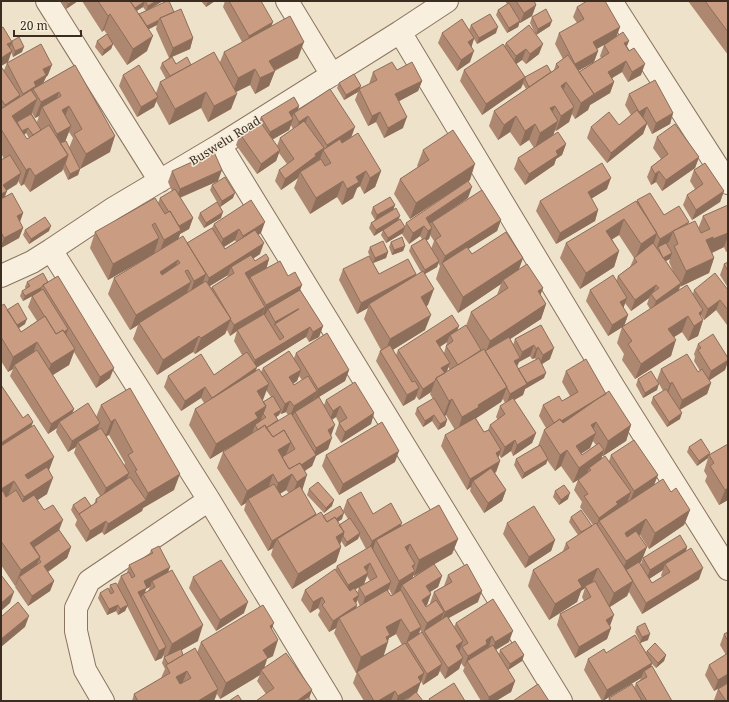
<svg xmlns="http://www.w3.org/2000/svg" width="729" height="702" font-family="'Noto Serif',serif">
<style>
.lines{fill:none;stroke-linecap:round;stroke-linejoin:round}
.minor-casing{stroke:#8a745f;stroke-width:24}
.minor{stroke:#f8efde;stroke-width:22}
.wall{fill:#ae8770;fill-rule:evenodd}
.shaded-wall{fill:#8d6e5b}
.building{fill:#ca9d82;stroke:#8d6e5b;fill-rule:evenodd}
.labels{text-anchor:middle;stroke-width:3;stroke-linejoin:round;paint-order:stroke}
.street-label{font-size:12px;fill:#3b2d22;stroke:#f5ecda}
</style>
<rect width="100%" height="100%" fill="#eee2ca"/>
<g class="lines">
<defs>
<path id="minor" d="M 47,1 L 160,181
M 287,1 L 332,75
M 611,1 L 728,183
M 400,32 L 613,386 L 728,569
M 220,145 L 561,701
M 51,250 L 209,500 L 331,701
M 1,276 L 32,262 L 51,250 L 114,208 L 220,145 L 400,32 L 447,1
M 103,701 L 85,670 L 76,631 L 76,608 L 89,581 L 209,500"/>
</defs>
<use href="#minor" class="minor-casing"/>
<use href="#minor" class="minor"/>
</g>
<path class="wall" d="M 61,1 L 78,1 L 66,9 Z
M 82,1 L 163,1 L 150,9 L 174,12 L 193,38 L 190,49 L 172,57 L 176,64 L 191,65 L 220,62 L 224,52 L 242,42 L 223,7 L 225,1 L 261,1 L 271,26 L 298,58 L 275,71 L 269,86 L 255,94 L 250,85 L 236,92 L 231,109 L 208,122 L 201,108 L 169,125 L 156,101 L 154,107 L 137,117 L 119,86 L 123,75 L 156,93 L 160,82 L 166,79 L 160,68 L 162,63 L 169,58 L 156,29 L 157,25 L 149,29 L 147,51 L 127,65 L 113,44 L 111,49 L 102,56 L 95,47 L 97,41 L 107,34 L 104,30 L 102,32 ZM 143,7 L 146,11 L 139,14 L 137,11 Z
M 201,1 L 215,1 L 206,7 Z
M 505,1 L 534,1 L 536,5 L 532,16 L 520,23 L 519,23 L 518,27 L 507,33 L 496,15 L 498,10 L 507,4 Z
M 688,1 L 728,1 L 728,55 Z
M 577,7 L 620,27 L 616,37 L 626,47 L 641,75 L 628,82 L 622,72 L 612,78 L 614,82 L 610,93 L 590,105 L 588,110 L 575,119 L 572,114 L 569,122 L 556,131 L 555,130 L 553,135 L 566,144 L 562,155 L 556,159 L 554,165 L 525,185 L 514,169 L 518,158 L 534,148 L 529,140 L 520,146 L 510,132 L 498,140 L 489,126 L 494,111 L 526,89 L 523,84 L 521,88 L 482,115 L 460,81 L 464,70 L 504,46 L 506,43 L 529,25 L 539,54 L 526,64 L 522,60 L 516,64 L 525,77 L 551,72 L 554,70 L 556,64 L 563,59 L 555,44 L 559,33 L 577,23 L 573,17 ZM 604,45 L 600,56 L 601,58 L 579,72 L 578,71 L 594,62 L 598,51 L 597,49 Z
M 532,17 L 550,26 L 536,35 L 530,23 Z
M 471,25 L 496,33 L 477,44 L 474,39 L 471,47 L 470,62 L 457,71 L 438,43 L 442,33 L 469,30 Z
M 12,41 L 22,52 L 13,57 L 11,52 L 8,62 L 1,66 Z
M 7,63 L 48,75 L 46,77 L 43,83 L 75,65 L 110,152 L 80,169 L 78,175 L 68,180 L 63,169 L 62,171 L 30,192 L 24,184 L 21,186 L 18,181 L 17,184 L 6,191 L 4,197 L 23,213 L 20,222 L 23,228 L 19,238 L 1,248 L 1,160 L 4,159 L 2,155 L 1,157 L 1,69 L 4,70 ZM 32,113 L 35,118 L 39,116 L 37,122 L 32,114 ZM 69,132 L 73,138 L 69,148 L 65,141 ZM 26,133 L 29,138 L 27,139 L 24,135 Z
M 397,70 L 422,81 L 418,91 L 399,101 L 403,128 L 384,138 L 376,122 L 368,126 L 355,100 L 358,92 L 344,100 L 337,88 L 339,83 L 360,88 L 369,84 L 373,72 Z
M 629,94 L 673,113 L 670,124 L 652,134 L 647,124 L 643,134 L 607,163 L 587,138 L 591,127 L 619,125 L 631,115 L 625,105 Z
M 299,106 L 298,111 L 351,137 L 381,171 L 375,187 L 364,194 L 360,186 L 357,188 L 353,198 L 342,205 L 337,197 L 310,214 L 294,188 L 298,178 L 281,190 L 275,181 L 279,170 L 287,164 L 279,153 L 276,161 L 257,174 L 236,145 L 240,134 L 259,121 L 261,117 ZM 291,125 L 293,129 L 280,138 L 277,146 L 272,140 L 289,130 Z
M 657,137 L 699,157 L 695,168 L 662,191 L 656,182 L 651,185 L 647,177 L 651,167 L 661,159 L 653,148 Z
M 423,150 L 470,180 L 410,219 L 394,194 L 400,179 L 418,167 L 417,166 Z
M 694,170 L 724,191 L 720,202 L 692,220 L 683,205 L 687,195 L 695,189 L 690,181 Z
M 172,171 L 218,181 L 233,198 L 220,207 L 210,190 L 212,185 L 218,181 L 180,198 L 193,218 L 189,229 L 180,234 L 178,239 L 187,243 L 212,228 L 214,224 L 261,233 L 258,235 L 260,254 L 253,259 L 255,261 L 269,259 L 266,269 L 288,276 L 300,290 L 323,326 L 319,337 L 309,342 L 306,337 L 257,367 L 256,371 L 261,372 L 263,368 L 294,358 L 296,353 L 349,370 L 345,381 L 314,400 L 324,405 L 326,400 L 374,413 L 371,424 L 341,443 L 335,434 L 339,423 L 336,417 L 332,419 L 331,436 L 328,449 L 316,456 L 312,466 L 305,471 L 302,490 L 316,514 L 315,516 L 342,519 L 338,522 L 339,525 L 348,519 L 343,511 L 347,500 L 373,514 L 401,526 L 458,539 L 452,554 L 434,564 L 442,576 L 438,587 L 430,592 L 431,594 L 427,605 L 426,606 L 426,607 L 430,604 L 430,603 L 434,592 L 444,586 L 448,575 L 478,602 L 449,618 L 454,627 L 456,623 L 509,642 L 496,650 L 499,654 L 500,650 L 524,655 L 522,661 L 508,670 L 515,681 L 511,692 L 496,701 L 481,701 L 463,671 L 465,666 L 464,667 L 461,663 L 459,669 L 445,679 L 440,671 L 438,675 L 423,685 L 421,681 L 417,692 L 403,701 L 364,701 L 353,683 L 357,672 L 361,670 L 356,673 L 334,633 L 336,628 L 329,632 L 318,615 L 320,611 L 318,608 L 310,613 L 301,600 L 305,590 L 335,570 L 337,566 L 366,549 L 359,536 L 358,539 L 345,547 L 341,541 L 340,544 L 341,547 L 336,562 L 292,589 L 271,555 L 273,548 L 268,551 L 244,510 L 246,503 L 241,506 L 217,468 L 223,452 L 236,443 L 210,459 L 189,425 L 195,409 L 204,403 L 201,398 L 181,411 L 164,387 L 168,376 L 214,375 L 242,355 L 234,341 L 237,331 L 230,336 L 227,330 L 225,334 L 195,354 L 193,352 L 157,375 L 133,339 L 138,325 L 130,330 L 108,294 L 114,278 L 152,255 L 108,280 L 90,248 L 95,232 L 158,203 L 160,198 L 172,191 L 168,182 ZM 235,240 L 236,242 L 225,249 L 224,247 ZM 228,275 L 227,278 L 212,287 L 211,288 L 210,286 ZM 299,376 L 302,380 L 294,385 L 293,384 L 297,381 ZM 266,390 L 271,397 L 263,402 L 262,400 ZM 286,412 L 288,415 L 278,421 L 276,417 L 279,415 L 280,413 L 281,414 ZM 286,490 L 289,493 L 282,497 L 280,494 ZM 432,566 L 412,578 L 413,575 L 414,576 ZM 367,576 L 370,581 L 364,584 ZM 359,587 L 357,593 L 355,590 ZM 389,589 L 392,595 L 391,596 L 388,591 ZM 357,600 L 360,606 L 356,609 L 357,605 L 356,604 ZM 420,630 L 423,634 L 419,634 ZM 396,634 L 402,645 L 383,656 L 389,638 Z
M 607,189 L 591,199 L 598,210 L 595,221 L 556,244 L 536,211 L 540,201 Z
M 468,198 L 434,221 L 501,220 L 497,231 L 468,249 L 472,254 L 523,258 L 519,269 L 543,288 L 540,295 L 546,304 L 541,319 L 510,339 L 513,345 L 515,339 L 541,325 L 550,359 L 542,364 L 544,378 L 525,389 L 523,395 L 514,400 L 536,433 L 532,443 L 513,456 L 511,451 L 501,458 L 499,455 L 498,457 L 500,461 L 496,472 L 495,473 L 506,490 L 502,501 L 484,513 L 470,491 L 471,487 L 467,490 L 441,446 L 445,435 L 455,430 L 446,415 L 445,416 L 447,420 L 445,426 L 438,430 L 432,421 L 423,427 L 415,414 L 417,408 L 433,399 L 430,394 L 431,392 L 419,400 L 416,396 L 415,399 L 403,406 L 376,361 L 380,351 L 381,350 L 364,319 L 368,308 L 357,314 L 339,280 L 343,269 L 372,262 L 368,252 L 370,247 L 388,252 L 386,258 L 373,263 L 379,274 L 414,276 L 421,272 L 409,251 L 411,246 L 422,239 L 420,236 L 409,244 L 402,234 L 406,223 ZM 430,235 L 434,241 L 431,249 L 426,240 L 429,239 ZM 438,263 L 440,266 L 436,279 L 458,313 L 501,284 L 497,295 L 471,312 L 466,326 L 458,330 L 398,350 L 396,355 L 393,350 L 425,330 L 426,306 L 428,305 L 425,274 L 437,267 ZM 447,342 L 446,346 L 444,353 L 440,347 ZM 530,356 L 532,359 L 535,358 L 536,360 L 518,369 L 517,367 L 519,362 ZM 448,367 L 450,370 L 447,372 ZM 503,399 L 505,403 L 500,406 L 496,417 L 498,420 L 490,425 L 488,430 L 484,432 L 476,418 L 501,402 Z
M 637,200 L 664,215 L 689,222 L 688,224 L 698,229 L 703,216 L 728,205 L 728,251 L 726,252 L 724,247 L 712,253 L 714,258 L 709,273 L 680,286 L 679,291 L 693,294 L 694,290 L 728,290 L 728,324 L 727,325 L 716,310 L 704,320 L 701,315 L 701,316 L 703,320 L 698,336 L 688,341 L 682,332 L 674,337 L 671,356 L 635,379 L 622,360 L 624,354 L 617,343 L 622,327 L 650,309 L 647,304 L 649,298 L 631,311 L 625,303 L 623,308 L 628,315 L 624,326 L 608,336 L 586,301 L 590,290 L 616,281 L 618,276 L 630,267 L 634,258 L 619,235 L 612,239 L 619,251 L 614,267 L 580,289 L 560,258 L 566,243 L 637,202 ZM 670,259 L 669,262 L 673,271 L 666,261 Z
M 395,205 L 393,210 L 398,221 L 403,233 L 386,243 L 381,235 L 383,230 L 374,236 L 369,228 L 371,223 L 375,220 L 371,213 L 373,207 Z
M 200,213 L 221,218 L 204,228 L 198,218 Z
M 25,230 L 49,231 L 29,244 L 23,235 Z
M 391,242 L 405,246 L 403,251 L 392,255 L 389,247 Z
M 728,262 L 728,288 L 720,275 L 724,264 Z
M 27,282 L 48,282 L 110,378 L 96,388 L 74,352 L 69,365 L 52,375 L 74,409 L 72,413 L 96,417 L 101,405 L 130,388 L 174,490 L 143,508 L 142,511 L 104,535 L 102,532 L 86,542 L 75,525 L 77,520 L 71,510 L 73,505 L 91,506 L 94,504 L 96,499 L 100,496 L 74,453 L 76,447 L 68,452 L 56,432 L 57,428 L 48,434 L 10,376 L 13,369 L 8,372 L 1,361 L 1,306 L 7,310 L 25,324 L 19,328 L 21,332 L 37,321 L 28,307 L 32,296 L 23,301 L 20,296 L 22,291 L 26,289 L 25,287 ZM 109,435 L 125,463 L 124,466 L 106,436 Z
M 698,344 L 725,370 L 709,380 L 711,383 L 707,394 L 680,410 L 680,419 L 667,427 L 651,403 L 653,397 L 663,391 L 657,380 L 661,369 L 698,372 L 700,371 L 694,361 L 695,357 L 694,354 Z
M 566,371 L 606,394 L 631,425 L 626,441 L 603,456 L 602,456 L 601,459 L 609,461 L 611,455 L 658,475 L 654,484 L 671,492 L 690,510 L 684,525 L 649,549 L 640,535 L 639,535 L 647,547 L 641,562 L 640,563 L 641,564 L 643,558 L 687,547 L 686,551 L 699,579 L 642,614 L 629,592 L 627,596 L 610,607 L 610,626 L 611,628 L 607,639 L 575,658 L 557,625 L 560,614 L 584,601 L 582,597 L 585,588 L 581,591 L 577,602 L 549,620 L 528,586 L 533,570 L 563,551 L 566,543 L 578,535 L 569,522 L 571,517 L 591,527 L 593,525 L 580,507 L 582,502 L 574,490 L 578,480 L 573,483 L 561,466 L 555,471 L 547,460 L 546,464 L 522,479 L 514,465 L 516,459 L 538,446 L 544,430 L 546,428 L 539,416 L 543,405 L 562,401 L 570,396 L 562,382 ZM 593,441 L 596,445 L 582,455 L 581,454 L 590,448 ZM 663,570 L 661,575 L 662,577 L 652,583 L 649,579 Z
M 638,379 L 657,390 L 643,398 L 636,385 Z
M 1,385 L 23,418 L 33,422 L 31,427 L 49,471 L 47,494 L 37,500 L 44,510 L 59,530 L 71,547 L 67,558 L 48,572 L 54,581 L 50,591 L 28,606 L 15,587 L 16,585 L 15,586 L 1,565 Z
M 728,444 L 728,500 L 719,505 L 705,481 L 707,476 L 704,471 L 709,455 Z
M 689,447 L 708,458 L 697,466 L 687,452 Z
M 326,455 L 395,462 L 339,495 L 322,466 Z
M 309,489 L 332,506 L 324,513 L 307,495 Z
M 555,491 L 568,499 L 559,505 L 553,497 Z
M 507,523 L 555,540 L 551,551 L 525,568 L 503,534 Z
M 151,550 L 169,572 L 198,641 L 181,650 L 183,655 L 197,653 L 201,642 L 272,629 L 273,656 L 267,659 L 264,668 L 312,690 L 309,698 L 266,694 L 257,681 L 260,675 L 220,699 L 217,694 L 214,701 L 132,701 L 134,694 L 161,678 L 165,669 L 162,663 L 164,657 L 163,655 L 162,658 L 155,661 L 127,606 L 125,611 L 118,615 L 116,611 L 107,615 L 98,598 L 100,593 L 109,590 L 110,585 L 117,585 L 121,576 L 127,573 L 129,565 L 149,555 ZM 150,587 L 148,591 L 145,593 L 146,589 Z
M 193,577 L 244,613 L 216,631 L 189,588 Z
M 637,627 L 648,640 L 640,643 L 646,652 L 647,651 L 666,655 L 664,661 L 656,668 L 652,664 L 651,667 L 672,701 L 608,701 L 609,698 L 634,688 L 636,683 L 640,680 L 641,678 L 602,701 L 584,670 L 588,659 L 640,642 L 635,632 Z
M 728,632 L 728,701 L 715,701 L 714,700 L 718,689 L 725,684 L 714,691 L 705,675 L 709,665 L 726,655 L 720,645 L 724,634 Z"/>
<path class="shaded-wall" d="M 72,1 L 78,1 L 66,9 L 68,4 Z
M 145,1 L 143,7 L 130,14 L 132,9 Z
M 156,1 L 163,1 L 146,11 L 148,6 Z
M 208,1 L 215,1 L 206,7 Z
M 536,5 L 532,16 L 520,23 L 524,13 Z
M 110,14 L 104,30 L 102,32 L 108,16 Z
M 159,20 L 157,25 L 139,34 L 141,29 Z
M 520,21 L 518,27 L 507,33 L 509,28 Z
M 552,21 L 550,26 L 536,35 L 538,29 Z
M 273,22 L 269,33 L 245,46 L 249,36 Z
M 498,27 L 496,33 L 477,44 L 479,38 Z
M 620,27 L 616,38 L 589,53 L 593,42 Z
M 153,36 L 147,51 L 127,65 L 133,49 Z
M 193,38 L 190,49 L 169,58 L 173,48 Z
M 474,38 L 471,49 L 468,42 Z
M 629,41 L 625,51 L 624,43 Z
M 12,42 L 8,52 L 7,44 Z
M 304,42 L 298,58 L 271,72 L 275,71 L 269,86 L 255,94 L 260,78 L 269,61 Z
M 113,44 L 111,49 L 102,56 L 104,50 Z
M 543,44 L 539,54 L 526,64 L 530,54 Z
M 24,47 L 22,52 L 13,57 L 15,51 Z
M 526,49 L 522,60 L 512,67 L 516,56 Z
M 12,51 L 8,62 L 1,66 L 1,58 Z
M 474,51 L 470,62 L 457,71 L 461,60 Z
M 598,51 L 594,62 L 571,75 L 575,64 Z
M 626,61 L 622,72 L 604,83 L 608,72 Z
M 645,64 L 641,75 L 628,82 L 632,72 Z
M 52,65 L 48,75 L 46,77 L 42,86 L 33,89 L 30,98 L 19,104 L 23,94 L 34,82 L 43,69 Z
M 255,69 L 250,85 L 232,94 L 238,78 Z
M 525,77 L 521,88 L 482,115 L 486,104 Z
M 422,81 L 418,91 L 392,105 L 395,94 Z
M 566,82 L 561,98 L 561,86 Z
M 614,82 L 610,93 L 590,105 L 588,110 L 575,119 L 581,103 Z
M 361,86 L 359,91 L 359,89 L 358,92 L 344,100 L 346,95 Z
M 59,92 L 54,108 L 42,107 L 39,116 L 35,118 L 41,102 Z
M 206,92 L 201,108 L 169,125 L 175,109 Z
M 237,94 L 231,109 L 208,122 L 214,106 Z
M 20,95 L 16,106 L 1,114 L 5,105 Z
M 158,97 L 154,107 L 137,117 L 141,107 Z
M 37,99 L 31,115 L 17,122 L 16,125 L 12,116 Z
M 69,106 L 63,122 L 62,110 Z
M 299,106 L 296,116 L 294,113 L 291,119 L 289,112 Z
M 555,106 L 549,121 L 550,108 Z
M 574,107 L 569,122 L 556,131 L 561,116 Z
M 647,107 L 643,118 L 635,123 L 639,112 Z
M 380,112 L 376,122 L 368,126 L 372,116 Z
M 673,113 L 670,124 L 652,134 L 656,123 Z
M 308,116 L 304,127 L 295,132 L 299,122 Z
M 516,116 L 510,132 L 498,140 L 504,125 Z
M 407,117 L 403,128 L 384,138 L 388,128 Z
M 293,119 L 289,130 L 266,143 L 270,132 Z
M 558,121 L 553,136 L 535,148 L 540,133 Z
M 647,123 L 643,134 L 607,163 L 611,153 Z
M 535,124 L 529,140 L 520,146 L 525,131 Z
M 71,126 L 65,142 L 52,149 L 57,134 Z
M 355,127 L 351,138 L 325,152 L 327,145 Z
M 28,128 L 26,133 L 20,137 L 22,131 Z
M 115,136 L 110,152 L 80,169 L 86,154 Z
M 566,144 L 562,155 L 556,159 L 554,165 L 525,185 L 529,174 L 556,151 Z
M 324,148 L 320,159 L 314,163 L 312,167 L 300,172 L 298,178 L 281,190 L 285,179 L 315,154 Z
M 280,150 L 276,161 L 257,174 L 261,164 Z
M 68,155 L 62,171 L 30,192 L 35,176 Z
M 699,157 L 695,168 L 662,191 L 666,180 Z
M 475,164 L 470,180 L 410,219 L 416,203 Z
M 30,168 L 24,184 L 21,186 L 26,170 Z
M 80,169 L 78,175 L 68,180 L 70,174 Z
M 222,170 L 218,181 L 176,199 L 180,189 Z
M 366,171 L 360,186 L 357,188 L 353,198 L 342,205 L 347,189 L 356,177 Z
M 381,171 L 375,187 L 364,194 L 370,178 Z
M 659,171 L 656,182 L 651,185 L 655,174 Z
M 21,173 L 17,184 L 1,194 L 3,185 Z
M 611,178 L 607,189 L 584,203 L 588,192 Z
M 343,181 L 337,197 L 310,214 L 316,198 Z
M 472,187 L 468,198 L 425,227 L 424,226 L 420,236 L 409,244 L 413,233 L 426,218 Z
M 7,191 L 3,202 L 1,203 L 1,194 Z
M 724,191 L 720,202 L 692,220 L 696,210 Z
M 235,193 L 233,198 L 220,207 L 222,201 Z
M 395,205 L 393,210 L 375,220 L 377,215 Z
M 598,210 L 595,221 L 556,244 L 560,233 Z
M 223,212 L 221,218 L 204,228 L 206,223 Z
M 23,213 L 19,224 L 17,216 Z
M 400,216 L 398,221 L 374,236 L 376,230 Z
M 193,218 L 189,229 L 180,234 L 176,246 L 158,256 L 164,240 L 178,227 Z
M 624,219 L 619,235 L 600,247 L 606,231 Z
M 501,220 L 497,231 L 443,265 L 442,263 L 445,256 Z
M 265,222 L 261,233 L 239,247 L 243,236 Z
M 51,226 L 49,231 L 29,244 L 31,239 Z
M 405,227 L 403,233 L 386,243 L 388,238 Z
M 23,228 L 19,238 L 1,248 L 1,246 L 4,238 Z
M 432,228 L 429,239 L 424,242 L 428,231 Z
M 239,229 L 235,240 L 219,250 L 223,239 Z
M 673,232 L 669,242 L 659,249 L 658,247 L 656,250 L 660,239 Z
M 657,233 L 652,249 L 635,260 L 641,244 Z
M 728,233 L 728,237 L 724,247 L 707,255 L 706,240 L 713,237 Z
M 159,238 L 154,254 L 108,280 L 113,264 Z
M 264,243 L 260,254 L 233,271 L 231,267 L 228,275 L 205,289 L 209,278 Z
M 405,246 L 403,251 L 392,255 L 394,250 Z
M 619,251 L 614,267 L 580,289 L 586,273 Z
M 388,252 L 386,258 L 373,263 L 375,258 Z
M 672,253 L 670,259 L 661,263 L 663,258 Z
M 523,258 L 517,274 L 503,280 L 501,284 L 458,313 L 463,297 Z
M 714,258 L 709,273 L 680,287 L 686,271 Z
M 269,259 L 266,270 L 250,277 L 250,279 L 241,284 L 245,273 Z
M 178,260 L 172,276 L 155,287 L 160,272 Z
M 439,261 L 437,267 L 423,275 L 425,270 Z
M 206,274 L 200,290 L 189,297 L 194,281 Z
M 416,274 L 412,284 L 369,304 L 368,308 L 357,314 L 361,303 Z
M 191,282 L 185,298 L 139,323 L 138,325 L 130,330 L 136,315 Z
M 681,283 L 677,294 L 652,312 L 656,301 Z
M 302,285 L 298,296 L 268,309 L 266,314 L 262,316 L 266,305 Z
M 656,285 L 652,296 L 651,294 L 649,298 L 631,311 L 635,300 Z
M 42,287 L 40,292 L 23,301 L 25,296 Z
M 543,288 L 537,304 L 538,291 Z
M 434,289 L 428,305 L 415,313 L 421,297 Z
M 627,298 L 623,309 L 620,302 Z
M 720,300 L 716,310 L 704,320 L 708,309 Z
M 546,304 L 541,319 L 487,354 L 486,352 L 490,341 Z
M 265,307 L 261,317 L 237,330 L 237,331 L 230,336 L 234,325 Z
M 298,309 L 294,319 L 275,324 L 272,332 L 272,333 L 275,322 Z
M 703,310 L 698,323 L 703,320 L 698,336 L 688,341 L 699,313 Z
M 431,315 L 425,330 L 384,355 L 390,339 Z
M 628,315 L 624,326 L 608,336 L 612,325 Z
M 688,316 L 682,332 L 663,344 L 668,329 Z
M 27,319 L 25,324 L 8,335 L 10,329 Z
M 231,319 L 225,334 L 195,354 L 201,338 Z
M 323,326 L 319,337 L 309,342 L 313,332 Z
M 459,326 L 455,337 L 450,335 L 447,342 L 432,352 L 436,341 Z
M 310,327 L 306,337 L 251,371 L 255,360 Z
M 68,329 L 64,340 L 57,336 Z
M 199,336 L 193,352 L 157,375 L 163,360 Z
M 676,340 L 671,356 L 635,379 L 641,364 Z
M 37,342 L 32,357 L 14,365 L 13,369 L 8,372 L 13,357 Z
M 534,345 L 530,356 L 519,362 L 516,368 L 514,361 L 520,358 L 522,352 Z
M 538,347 L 535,358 L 532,359 L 536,349 Z
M 554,348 L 550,359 L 539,366 L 543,355 Z
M 75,349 L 69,365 L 45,380 L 51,364 Z
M 728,360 L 728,362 L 725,370 L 707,382 L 711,371 Z
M 450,363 L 446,373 L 438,379 L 441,368 Z
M 257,367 L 253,378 L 212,398 Z
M 114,368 L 110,378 L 96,388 L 100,377 Z
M 301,370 L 297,381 L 285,388 L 289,377 Z
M 349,370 L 345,381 L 314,400 L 318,389 Z
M 546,373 L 544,378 L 525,389 L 523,395 L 506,405 L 510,394 L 525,384 Z
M 435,381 L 431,392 L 419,400 L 423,389 Z
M 672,382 L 668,393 L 666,395 L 670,384 Z
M 711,383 L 707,394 L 679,410 L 682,400 Z
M 269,384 L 263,400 L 251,407 L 257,391 Z
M 659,384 L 657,390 L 643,398 L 645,393 Z
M 205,387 L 201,398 L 181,411 L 185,401 Z
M 507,387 L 501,402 L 475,419 L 457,433 L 462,417 L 478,405 Z
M 419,388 L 415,399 L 403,406 L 407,395 Z
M 317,391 L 313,402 L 295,412 L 294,414 L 290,417 L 294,406 Z
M 606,394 L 550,435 L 554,424 Z
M 452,399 L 446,415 L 443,417 L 449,401 Z
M 290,401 L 286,412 L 281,414 L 285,404 Z
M 266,406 L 260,422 L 255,425 L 252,434 L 210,459 L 216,444 L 255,413 Z
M 340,406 L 336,417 L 329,422 L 333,411 Z
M 74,409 L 70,420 L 59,422 L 57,428 L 48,434 L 51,424 Z
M 281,410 L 279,415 L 272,420 L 274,414 Z
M 374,413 L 371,424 L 341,443 L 345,432 Z
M 682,413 L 680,419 L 667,427 L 669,422 Z
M 434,415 L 432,421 L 423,427 L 425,421 Z
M 115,419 L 109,435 L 105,437 L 111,422 Z
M 447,420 L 445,426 L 438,430 L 440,424 Z
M 33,422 L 27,437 L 1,455 L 1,443 Z
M 596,422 L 591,436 L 596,433 L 590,448 L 573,459 L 576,446 L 591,425 Z
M 100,423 L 96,434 L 78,442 L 76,447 L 68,452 L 72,441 Z
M 335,425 L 331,436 L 324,441 L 328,430 Z
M 631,425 L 626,441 L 603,456 L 608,441 Z
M 536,433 L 532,443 L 513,456 L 517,445 Z
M 332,438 L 328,449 L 316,456 L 312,466 L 294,477 L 292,474 L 286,490 L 273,498 L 278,483 L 289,472 L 313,457 L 316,448 Z
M 515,440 L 511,451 L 501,458 L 505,447 Z
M 291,442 L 285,457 L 282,459 L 278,450 Z
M 501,450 L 497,461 L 496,453 Z
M 567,450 L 561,466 L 555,471 L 560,455 Z
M 604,450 L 599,466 L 591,470 L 589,468 L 587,474 L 573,483 L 579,468 Z
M 399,451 L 395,462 L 339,495 L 343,484 Z
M 710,453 L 708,458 L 697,466 L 699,461 Z
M 54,457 L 48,473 L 19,491 L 25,475 Z
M 548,459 L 546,464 L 522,479 L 524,473 Z
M 500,461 L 496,472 L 476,484 L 473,481 L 471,487 L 467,490 L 470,479 Z
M 129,473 L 125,484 L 102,499 L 106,488 Z
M 180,474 L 174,490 L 143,508 L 142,511 L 104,535 L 108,524 L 145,500 L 148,493 Z
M 273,474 L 268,489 L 248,499 L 246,503 L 241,506 L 247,491 Z
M 307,475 L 302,491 L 291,498 L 297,482 Z
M 658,475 L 654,485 L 630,501 L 634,491 Z
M 53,478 L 47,494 L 18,513 L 24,497 Z
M 14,481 L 8,496 L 1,501 L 1,489 Z
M 728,488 L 728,500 L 719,505 L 725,490 Z
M 506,490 L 502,501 L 484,513 L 488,503 Z
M 631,492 L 627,503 L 599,521 L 597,528 L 596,528 L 599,518 L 616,502 Z
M 570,493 L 568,499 L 559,505 L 561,500 Z
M 334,500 L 332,506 L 324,513 L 326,508 Z
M 690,510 L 684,525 L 649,549 L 655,533 Z
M 344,513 L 342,519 L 322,532 L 324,526 Z
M 316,514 L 312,524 L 277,539 L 273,548 L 268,551 L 272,541 Z
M 646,519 L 640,535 L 619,548 L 625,533 Z
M 63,520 L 57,536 L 34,552 L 30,543 Z
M 106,521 L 102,532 L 86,542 L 90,531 Z
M 402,523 L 398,534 L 376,540 L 373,549 L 368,552 L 372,541 Z
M 344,532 L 339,548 L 336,537 Z
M 360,533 L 358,539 L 345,547 L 347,542 Z
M 458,539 L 452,554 L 414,576 L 419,560 Z
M 555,540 L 551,551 L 525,568 L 529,557 Z
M 410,544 L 405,560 L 405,547 Z
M 71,547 L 67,558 L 40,577 L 44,566 Z
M 341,547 L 336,562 L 292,589 L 298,574 Z
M 647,547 L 641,562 L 620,577 L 626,561 Z
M 687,547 L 683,558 L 665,564 L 663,570 L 646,581 L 650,570 Z
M 40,557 L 34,572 L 19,577 L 16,585 L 15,586 L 21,570 Z
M 370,563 L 366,574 L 364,567 Z
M 415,564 L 411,573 L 415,571 L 409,587 L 402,585 L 400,593 L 393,596 L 399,581 L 412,566 Z
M 170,567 L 166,578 L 152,581 L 150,587 L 146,589 L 144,595 L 143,594 L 141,599 L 138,592 L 144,581 Z
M 598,568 L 592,583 L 585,586 L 585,588 L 581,591 L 577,602 L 549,620 L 555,604 L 578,580 Z
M 703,568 L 699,579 L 642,614 L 646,603 Z
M 368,573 L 364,584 L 345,596 L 348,585 Z
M 442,576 L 438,587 L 422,597 L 426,586 Z
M 54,581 L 50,591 L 28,606 L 32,596 Z
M 633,581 L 627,596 L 608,608 L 614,593 Z
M 391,582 L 387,593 L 362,608 L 365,597 Z
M 482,591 L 478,602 L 441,622 L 445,612 Z
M 14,592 L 10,603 L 1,611 L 1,603 Z
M 431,594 L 427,605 L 419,610 L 422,600 Z
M 359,595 L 355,606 L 353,599 Z
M 322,597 L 318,608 L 310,613 L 313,602 Z
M 248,602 L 244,613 L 216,631 L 220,620 Z
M 118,605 L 116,611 L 107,615 L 109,609 Z
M 128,605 L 125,611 L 118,615 L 120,609 Z
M 357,605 L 353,616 L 339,618 L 336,628 L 329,632 L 333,621 Z
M 444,612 L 440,623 L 424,631 L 427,623 Z
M 614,615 L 610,626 L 602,630 L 606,620 Z
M 29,616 L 25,627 L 1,647 L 1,639 Z
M 401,619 L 396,634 L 389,638 L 387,643 L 388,642 L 383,658 L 356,673 L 361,657 L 386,627 Z
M 274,623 L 268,639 L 270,626 Z
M 203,625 L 198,641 L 166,659 L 172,644 Z
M 421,627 L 416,643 L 407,642 L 404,649 L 410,633 Z
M 611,628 L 607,639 L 575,658 L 579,647 Z
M 513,631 L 509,642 L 492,652 L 495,642 Z
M 650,634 L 648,640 L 640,643 L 642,637 Z
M 492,636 L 489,647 L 485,649 L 483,654 L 467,661 L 465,666 L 464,667 L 468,656 L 486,640 Z
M 278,640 L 273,656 L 267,659 L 263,672 L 261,670 L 260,675 L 220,699 L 226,683 L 263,650 Z
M 463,641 L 459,652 L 456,646 Z
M 166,647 L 162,658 L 155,661 L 159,651 Z
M 524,655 L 522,661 L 508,670 L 510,664 Z
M 666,655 L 664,661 L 656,668 L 658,663 Z
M 463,658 L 459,669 L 445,679 L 448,668 Z
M 652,663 L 649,673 L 644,671 L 641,678 L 603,701 L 607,690 Z
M 442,664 L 438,675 L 423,685 L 427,674 Z
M 187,671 L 181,687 L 176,677 Z
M 424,673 L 417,693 L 403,701 L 396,701 L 398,696 L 418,677 Z
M 728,674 L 728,683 L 714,691 L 718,680 Z
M 515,681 L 511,692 L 496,701 L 488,701 L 489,697 Z
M 218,689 L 214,701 L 198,701 Z
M 312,690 L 308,701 L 297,701 Z
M 395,691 L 391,701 L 378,701 Z"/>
<path class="building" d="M 66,1 L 72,1 L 68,4 Z
M 98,1 L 130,1 L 153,36 L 133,49 L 110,14 L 108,16 Z
M 130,1 L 156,1 L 148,6 L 145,1 L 135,8 Z
M 167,1 L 169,1 L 174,12 L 160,18 L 159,20 L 147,26 L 139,14 Z
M 229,1 L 261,1 L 273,22 L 249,36 Z
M 516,1 L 534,1 L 536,5 L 524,13 Z
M 587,1 L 605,1 L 620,27 L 593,42 L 598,51 L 575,64 L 559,33 L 584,19 L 577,7 Z
M 705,1 L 728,1 L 728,32 Z
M 509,3 L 520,21 L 509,28 L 498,10 Z
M 181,9 L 193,38 L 173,48 L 160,18 Z
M 546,9 L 552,21 L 538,29 L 532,17 Z
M 490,14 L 498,27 L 479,38 L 471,25 Z
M 290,16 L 304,42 L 269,61 L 275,71 L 260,78 L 255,69 L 238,78 L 224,52 Z
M 462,19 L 474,38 L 468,42 L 474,51 L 461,60 L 442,33 Z
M 529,25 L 543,44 L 530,54 L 526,49 L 516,56 L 506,43 Z
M 3,27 L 12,42 L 7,44 L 12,51 L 1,58 L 1,28 Z
M 623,32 L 629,41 L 624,43 L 629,51 L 634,48 L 645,64 L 632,72 L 626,61 L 608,72 L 614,82 L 594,94 L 579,72 L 609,53 L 604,45 Z
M 107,34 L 113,44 L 104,50 L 97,41 Z
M 19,37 L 24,47 L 15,51 L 12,44 L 12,41 Z
M 41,44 L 52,65 L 43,69 L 46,75 L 34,82 L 36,86 L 23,94 L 7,63 Z
M 503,44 L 525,77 L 486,104 L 464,70 Z
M 214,52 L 237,94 L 214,106 L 206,92 L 175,109 L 160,82 Z
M 568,55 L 594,94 L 581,103 L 566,82 L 561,86 L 574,107 L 561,116 L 555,106 L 550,108 L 558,121 L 540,133 L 535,124 L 525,131 L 516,116 L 504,125 L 494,111 L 559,67 L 556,64 Z
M 172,57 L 176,64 L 187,57 L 191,65 L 170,76 L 162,63 Z
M 392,62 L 397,70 L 412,62 L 422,81 L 395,94 L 407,117 L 388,128 L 380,112 L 372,116 L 359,89 L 377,80 L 373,72 Z
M 75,65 L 115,136 L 86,154 L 74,134 L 82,129 L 69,106 L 62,110 L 71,126 L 57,134 L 42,107 L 61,96 L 59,92 L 41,102 L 33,89 Z
M 139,65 L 158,97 L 141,107 L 123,75 Z
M 547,65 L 551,72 L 529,87 L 525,79 L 525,77 Z
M 2,68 L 20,95 L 5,105 L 1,99 L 1,69 Z
M 354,74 L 361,86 L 346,95 L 339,83 Z
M 655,80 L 673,113 L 656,123 L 647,107 L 639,112 L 629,94 Z
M 330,89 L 355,127 L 327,145 L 308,116 L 299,122 L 294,113 Z
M 31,90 L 37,99 L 12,116 L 27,139 L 49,125 L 68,155 L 35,176 L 30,168 L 26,170 L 1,129 L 1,109 Z
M 294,97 L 299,106 L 289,112 L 293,119 L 270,132 L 261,117 Z
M 637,110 L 647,123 L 611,153 L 591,127 L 609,112 L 619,125 Z
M 31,114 L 41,130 L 33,135 L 28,128 L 22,131 L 17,122 Z
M 259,120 L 280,150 L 261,164 L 240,134 Z
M 304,121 L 324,148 L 315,154 L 316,156 L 285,179 L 279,170 L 294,159 L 280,138 Z
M 675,124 L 699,157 L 666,180 L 659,171 L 655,174 L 651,167 L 668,154 L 657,137 Z
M 453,130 L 475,164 L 416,203 L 400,179 L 429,160 L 423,150 Z
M 558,132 L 566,144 L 556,151 L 558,155 L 529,174 L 518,158 Z
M 358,133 L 381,171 L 370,178 L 366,171 L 356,177 L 359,182 L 347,189 L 343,181 L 316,198 L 300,172 L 321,159 L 325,166 L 331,163 L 323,150 L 340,139 L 342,143 Z
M 66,141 L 80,169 L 70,174 L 65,164 L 68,155 L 60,143 Z
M 214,152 L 222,170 L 180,189 L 172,171 Z
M 10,155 L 21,173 L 3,185 L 7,191 L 1,194 L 1,160 Z
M 602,163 L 611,178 L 588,192 L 598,210 L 560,233 L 540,201 Z
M 705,163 L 724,191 L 696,210 L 687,195 L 703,184 L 694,170 Z
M 225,177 L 235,193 L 222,201 L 212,185 Z
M 468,181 L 472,187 L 426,218 L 432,228 L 428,231 L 424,226 L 413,233 L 406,223 Z
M 175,189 L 193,218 L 179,226 L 170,211 L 169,212 L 160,198 Z
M 482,190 L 501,220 L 445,256 L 435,240 L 441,236 L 432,222 Z
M 12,193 L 23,213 L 17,216 L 23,228 L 4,238 L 1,232 L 1,199 Z
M 650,193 L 664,215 L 679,206 L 689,222 L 673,231 L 660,239 L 637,200 Z
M 390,197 L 395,205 L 377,215 L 373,207 Z
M 155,198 L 165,214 L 170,211 L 181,230 L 164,240 L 155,223 L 152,225 L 159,238 L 113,264 L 95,232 Z
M 251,200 L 265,222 L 243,236 L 239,229 L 223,239 L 214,224 Z
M 636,201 L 657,233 L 641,244 L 624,219 L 606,231 L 619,251 L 586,273 L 566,243 Z
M 217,202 L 223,212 L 206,223 L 200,213 Z
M 728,205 L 728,233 L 713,239 L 713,237 L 706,240 L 714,258 L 686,271 L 674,246 L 678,244 L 673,231 L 695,221 L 701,233 L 710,229 L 703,216 Z
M 396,208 L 400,216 L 376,230 L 371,223 Z
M 45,217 L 51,226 L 31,239 L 25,230 Z
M 400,219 L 405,227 L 388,238 L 383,230 Z
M 212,228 L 225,249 L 255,230 L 264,243 L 209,278 L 187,243 Z
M 506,232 L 523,258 L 463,297 L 442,263 L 467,247 L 472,254 Z
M 183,236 L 206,274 L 194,281 L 188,270 L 185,271 L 191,282 L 136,315 L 114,278 ZM 178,260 L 180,263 L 162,275 L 160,272 Z
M 402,237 L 405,246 L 394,250 L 391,242 Z
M 425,238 L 439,261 L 425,270 L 411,246 Z
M 383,241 L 388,252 L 375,258 L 370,247 Z
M 653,243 L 681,283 L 656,301 L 651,294 L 659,288 L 656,285 L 635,300 L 618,276 L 637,262 L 634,258 Z
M 666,243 L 672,253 L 663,258 L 658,247 Z
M 266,254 L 269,259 L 245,273 L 265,307 L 234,325 L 230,319 L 231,319 L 212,287 L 234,273 L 231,267 L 251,255 L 255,261 Z
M 369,256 L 379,274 L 408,259 L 416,274 L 361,303 L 343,269 Z
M 280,261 L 288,276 L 295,272 L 302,285 L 266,305 L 250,277 Z
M 728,262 L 728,271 L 724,264 Z
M 527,264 L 543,288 L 538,291 L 546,304 L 490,341 L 471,312 L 508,288 L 503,280 Z
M 423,271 L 434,289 L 421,297 L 431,315 L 390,339 L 369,304 Z
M 43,273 L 48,282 L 43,285 L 42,287 L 25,296 L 22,291 L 30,286 L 27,282 Z
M 715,273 L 728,290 L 728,310 L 720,300 L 708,309 L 694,290 Z
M 613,275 L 627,298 L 620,302 L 628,315 L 612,325 L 590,290 Z
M 58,276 L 114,368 L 100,377 L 43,285 Z
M 206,281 L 231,319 L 201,338 L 199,336 L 163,360 L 139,323 Z
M 687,285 L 703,310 L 699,313 L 703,320 L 694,326 L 688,316 L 668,329 L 676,340 L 641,364 L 628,344 L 632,341 L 622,327 Z
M 43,289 L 68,329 L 64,332 L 63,330 L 56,334 L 45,316 L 45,317 L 32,296 Z
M 300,290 L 323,326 L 313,332 L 310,327 L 255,360 L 237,330 L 264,314 L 280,340 L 284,337 L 275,324 L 299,309 L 298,309 L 275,322 L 268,309 Z
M 18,303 L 27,319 L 17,325 L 7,310 Z
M 4,304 L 21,332 L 45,316 L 56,334 L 63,330 L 75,349 L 51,364 L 37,342 L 13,357 L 1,337 L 1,306 Z
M 452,315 L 459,326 L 436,341 L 450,363 L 441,368 L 445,373 L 436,378 L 435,381 L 423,389 L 398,350 Z
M 466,325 L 481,350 L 458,365 L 446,346 L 453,341 L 450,335 Z
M 541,325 L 554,348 L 543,355 L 538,347 L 536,349 L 534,345 L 522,352 L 515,339 Z
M 327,333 L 349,370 L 318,389 L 296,353 Z
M 713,334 L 728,358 L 728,360 L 711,371 L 698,350 L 701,348 L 698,344 Z
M 509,337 L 520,358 L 514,361 L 527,384 L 510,394 L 507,388 L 507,387 L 485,351 Z
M 390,345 L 412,382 L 415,381 L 419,388 L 407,395 L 380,351 Z
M 484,349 L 507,387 L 478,405 L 479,407 L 462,417 L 452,399 L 449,401 L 436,378 Z
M 37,350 L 74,409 L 51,424 L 14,365 Z
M 289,351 L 301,370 L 289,377 L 294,385 L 308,376 L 317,391 L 294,406 L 290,401 L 285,404 L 263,368 Z
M 247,352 L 257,367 L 212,398 L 205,387 L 185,401 L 168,376 L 201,354 L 214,375 Z
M 687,354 L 698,372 L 702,369 L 711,383 L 682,400 L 672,382 L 670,384 L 661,369 Z
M 539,358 L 546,373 L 527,383 L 518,369 Z
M 586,359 L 606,394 L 597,399 L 561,421 L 560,419 L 554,423 L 543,405 L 559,396 L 562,401 L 578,392 L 566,371 Z
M 259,369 L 269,384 L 257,391 L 266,406 L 255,413 L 258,418 L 216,444 L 195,409 Z
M 651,371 L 659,384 L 645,393 L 638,379 Z
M 355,382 L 374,413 L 345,432 L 339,423 L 347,418 L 340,406 L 333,411 L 326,400 Z
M 1,385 L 23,418 L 28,414 L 33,422 L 1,443 Z
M 130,388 L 180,474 L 148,493 L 135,471 L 137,470 L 128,455 L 133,452 L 115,419 L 111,422 L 101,405 Z
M 666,389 L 682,413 L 669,422 L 653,397 Z
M 609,391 L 631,425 L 608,441 L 596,422 L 591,425 L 596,433 L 576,446 L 582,455 L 599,443 L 604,450 L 579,468 L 567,450 L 560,455 L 544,430 L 560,419 L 563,423 Z
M 273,396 L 281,410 L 274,414 L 278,420 L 266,428 L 265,425 L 258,430 L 255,425 L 256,424 L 266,417 L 263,414 L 266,406 L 263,402 Z
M 319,397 L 335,425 L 328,430 L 332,438 L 316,448 L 295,412 Z
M 434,398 L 447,420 L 440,424 L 434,415 L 425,421 L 417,408 Z
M 513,398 L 536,433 L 517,445 L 515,440 L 505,447 L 490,425 L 505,414 L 500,406 Z
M 88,403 L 100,423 L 72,441 L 59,422 Z
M 291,413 L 316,455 L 301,465 L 300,463 L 289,469 L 282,457 L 295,449 L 284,430 L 273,437 L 266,428 Z
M 475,418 L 484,432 L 489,430 L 501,450 L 496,453 L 500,461 L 470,479 L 445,435 Z
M 382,422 L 399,451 L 343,484 L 326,455 Z
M 34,425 L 54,457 L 25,475 L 28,479 L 47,467 L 53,478 L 24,497 L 14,481 L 1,489 L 1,446 Z
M 265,425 L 273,437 L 284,430 L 291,442 L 278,450 L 289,469 L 300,463 L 307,475 L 297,482 L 292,474 L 278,483 L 273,474 L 247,491 L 223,452 Z
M 101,428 L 129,473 L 106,488 L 78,442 Z
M 701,439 L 710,453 L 699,461 L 689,447 Z
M 634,440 L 658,475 L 634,491 L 611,455 Z
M 728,444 L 728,488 L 725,490 L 710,466 L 714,463 L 709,455 Z
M 540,445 L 548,459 L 524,473 L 516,459 Z
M 605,456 L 631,492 L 616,502 L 618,504 L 599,518 L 584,496 L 588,494 L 578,480 L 591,470 L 589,468 Z
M 491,468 L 506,490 L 488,503 L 473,481 Z
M 130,477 L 146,500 L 108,524 L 106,521 L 90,531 L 79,514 L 97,502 L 96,499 Z
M 663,479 L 671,492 L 676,488 L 690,510 L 655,533 L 646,519 L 625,533 L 627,537 L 636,531 L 647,547 L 626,561 L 599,521 Z
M 318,482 L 334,500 L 326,508 L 309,489 Z
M 274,484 L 282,497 L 300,486 L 316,514 L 272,541 L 248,499 Z
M 564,485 L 570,493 L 561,500 L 555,491 Z
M 16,490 L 23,502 L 34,495 L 44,510 L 53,505 L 63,520 L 30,543 L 40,557 L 21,570 L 1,541 L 1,492 L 3,491 L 6,497 Z
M 361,492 L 373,514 L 391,503 L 402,523 L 372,541 L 347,500 Z
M 85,497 L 91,506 L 79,514 L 73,505 Z
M 439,505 L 458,539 L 419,560 L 410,544 L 405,547 L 415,564 L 412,566 L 415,571 L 399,581 L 376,540 Z
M 340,506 L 344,513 L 336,519 L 335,517 L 327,522 L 323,516 Z
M 534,506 L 555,540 L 529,557 L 507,523 Z
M 581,510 L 592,526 L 581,532 L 571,517 Z
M 321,512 L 327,522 L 335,517 L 344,532 L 336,537 L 341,547 L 298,574 L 277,539 Z
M 350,518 L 360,533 L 347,542 L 343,536 L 344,532 L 339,525 Z
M 596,523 L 633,581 L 614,593 L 598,568 L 578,580 L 582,587 L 555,604 L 533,570 L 569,548 L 566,543 Z
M 59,530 L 71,547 L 44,566 L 54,581 L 32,596 L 19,577 L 41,562 L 39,559 L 40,557 L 34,547 Z
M 680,535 L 687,547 L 650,570 L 643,558 Z
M 159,546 L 170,567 L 144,581 L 147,588 L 138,592 L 166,647 L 159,651 L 121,576 L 129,572 L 132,578 L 135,576 L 129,565 L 153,553 L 151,550 Z
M 371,546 L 391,582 L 365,597 L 359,587 L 377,577 L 370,563 L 364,567 L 368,573 L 348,585 L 337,566 Z
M 691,548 L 703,568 L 646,603 L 626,570 L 639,562 L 652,583 L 670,572 L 665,564 Z
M 221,560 L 248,602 L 220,620 L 193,577 Z
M 434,564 L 442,576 L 426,586 L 431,594 L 422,600 L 426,607 L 436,600 L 444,612 L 427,623 L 402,585 Z
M 467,564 L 482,591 L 445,612 L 434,592 L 452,582 L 448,575 Z
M 335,569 L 350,591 L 354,588 L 359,595 L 353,599 L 357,605 L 333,621 L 322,605 L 325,602 L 322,597 L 313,602 L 305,590 Z
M 172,570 L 203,625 L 172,644 L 143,594 L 155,587 L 152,581 Z
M 1,575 L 14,592 L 1,603 Z
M 595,581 L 614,615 L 606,620 L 611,628 L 579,647 L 560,614 L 591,597 L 585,586 Z
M 116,583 L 128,605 L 120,609 L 118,605 L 109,609 L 100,593 L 108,588 L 111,594 L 114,592 L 110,585 Z
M 387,590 L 391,596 L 401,590 L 421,627 L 410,633 L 401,619 L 386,627 L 390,635 L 386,637 L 388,642 L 361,657 L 339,618 Z
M 493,599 L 513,631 L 495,642 L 492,636 L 486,640 L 487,644 L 468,656 L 462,647 L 468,643 L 456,623 Z
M 18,602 L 29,616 L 1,639 L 1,617 Z
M 263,605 L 274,623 L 270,626 L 278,640 L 263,650 L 268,658 L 226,683 L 201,642 Z
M 447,616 L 463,641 L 456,646 L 463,658 L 448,668 L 424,631 Z
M 645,623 L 650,634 L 642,637 L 637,627 Z
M 422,632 L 442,664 L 427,674 L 407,642 Z
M 728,632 L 728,641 L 724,634 Z
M 635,635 L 652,663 L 607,690 L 588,659 L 604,649 L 606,653 Z
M 515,641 L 524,655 L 510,664 L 500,650 Z
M 405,643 L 424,673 L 418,677 L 421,682 L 398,696 L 395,691 L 378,701 L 374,701 L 357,672 Z
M 655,643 L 666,655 L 658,663 L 647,651 Z
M 493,645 L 515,681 L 489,697 L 467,661 Z
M 195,648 L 218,689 L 198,701 L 138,701 L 134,694 L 170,673 L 166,665 ZM 187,671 L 191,678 L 180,684 L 176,677 Z
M 181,649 L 183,655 L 168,664 L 164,657 Z
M 286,653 L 312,690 L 297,701 L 256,701 L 274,688 L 261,670 Z
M 728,653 L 728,674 L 718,680 L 709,665 Z
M 652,666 L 672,701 L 647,701 L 636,683 L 647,677 L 644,671 Z
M 454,683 L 465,701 L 430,701 L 429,699 Z
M 728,683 L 728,701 L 726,701 L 718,689 Z
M 538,684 L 549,701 L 513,701 Z
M 632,684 L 642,701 L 611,701 L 609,698 Z
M 416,692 L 423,701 L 405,701 Z
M 238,695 L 242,701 L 229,701 Z
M 308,697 L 311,701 L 302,701 Z"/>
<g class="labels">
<g class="street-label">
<text transform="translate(225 141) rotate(-32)" y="4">Buswelu Road</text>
</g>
</g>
<rect width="729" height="702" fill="none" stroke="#3b2d22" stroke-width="4"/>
<path d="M14 30v6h67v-6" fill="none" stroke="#3b2d22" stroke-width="2"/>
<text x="20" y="30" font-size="12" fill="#3b2d22" stroke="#f5ecda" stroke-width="3" paint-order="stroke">20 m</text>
</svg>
